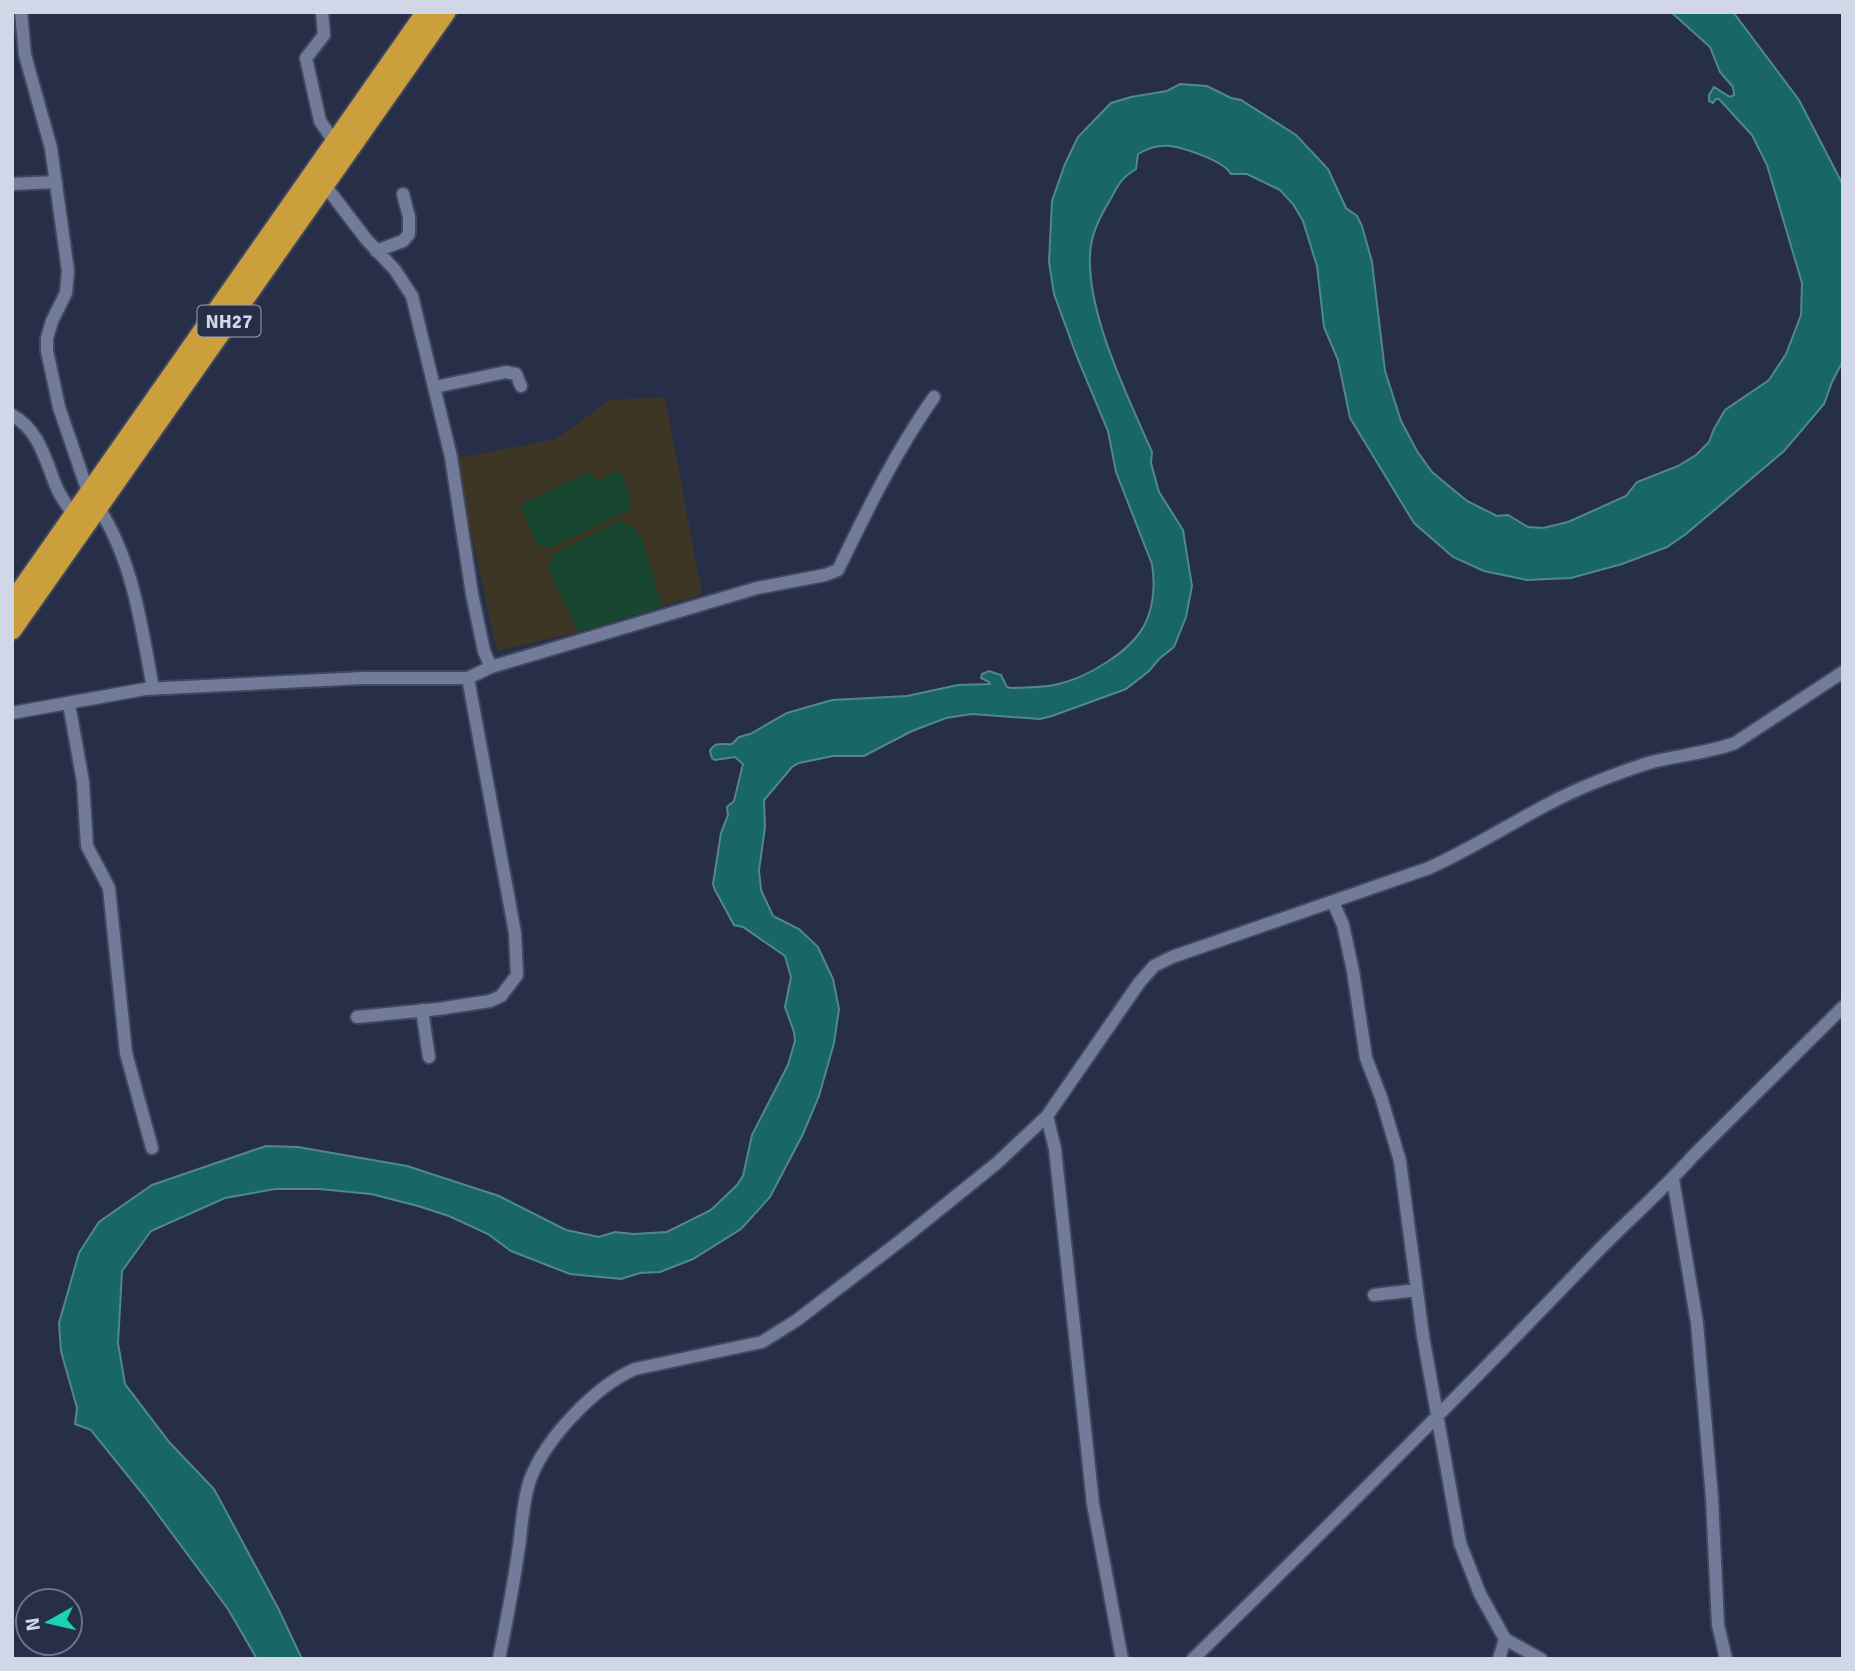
<svg xmlns="http://www.w3.org/2000/svg" width="1855" height="1671" font-family="Signika,sans-serif">
<style>
.education{fill:#3e3625}
.green{fill:#174631}
.water{fill:#196667;stroke:#50888e;stroke-width:2}
.lines{fill:none;stroke-linecap:round;stroke-linejoin:round}
.minor-casing{stroke:#42485e;stroke-width:16}
.highway-casing{stroke:#42485e;stroke-width:23}
.minor{stroke:#727b9a;stroke-width:12}
.highway{stroke:#cb9f3c;stroke-width:19}
.labels{text-anchor:middle;stroke-width:5;stroke-linejoin:round;paint-order:stroke}
.shield{fill:#272e48;stroke:#9fa4b8;stroke-width:2}
.shield-label{font-size:19px;font-weight:bold;fill:#d2d7e8}
</style>
<rect width="100%" height="100%" fill="#272e48"/>
<path class="education" d="M 665,397 L 702,594 L 578,632 L 497,651 L 455,459 L 556,439 L 610,400 Z"/>
<path class="green" d="M 590,471 L 596,482 L 616,471 L 621,473 L 631,502 L 629,510 L 550,548 L 543,545 L 538,546 L 520,505 Z
M 619,521 L 632,527 L 642,538 L 662,607 L 578,632 L 547,566 L 552,561 L 552,555 Z"/>
<path class="water" d="M 1671,12 L 1733,12 L 1799,100 L 1843,185 L 1843,361 L 1832,382 L 1824,404 L 1784,451 L 1686,534 L 1667,547 L 1622,564 L 1571,578 L 1527,580 L 1484,571 L 1453,557 L 1414,523 L 1350,418 L 1338,360 L 1324,327 L 1317,266 L 1303,221 L 1293,204 L 1280,190 L 1247,174 L 1231,174 C 1224,161 1185,148 1170,146 C 1158,145 1148,148 1138,154 L 1136,169 C 1120,179 1119,184 1110,200 C 1100,217 1091,234 1090,254 C 1087,315 1128,397 1152,452 L 1151,463 L 1159,492 L 1183,530 L 1192,586 L 1186,617 L 1174,647 L 1159,659 L 1149,671 L 1126,689 L 1052,716 L 1040,719 L 972,714 L 946,718 L 912,731 L 864,756 L 833,756 L 799,763 L 792,767 L 764,800 L 765,827 L 759,870 L 761,890 L 773,916 L 799,929 L 818,947 L 833,979 L 839,1009 L 834,1043 L 819,1096 L 803,1134 L 770,1197 L 741,1229 L 693,1259 L 660,1272 L 640,1273 L 621,1279 L 570,1274 L 511,1251 L 488,1234 L 449,1216 L 418,1206 L 371,1194 L 319,1189 L 275,1189 L 225,1198 L 151,1231 L 122,1271 L 118,1343 L 125,1384 L 170,1443 L 214,1489 L 278,1608 L 302,1659 L 257,1659 L 228,1609 L 145,1497 L 91,1430 L 75,1424 L 77,1408 L 61,1351 L 59,1323 L 79,1253 L 99,1222 L 152,1185 L 266,1146 L 298,1147 L 407,1166 L 499,1196 L 566,1230 L 599,1237 L 615,1232 L 634,1234 L 667,1232 L 711,1210 L 737,1185 L 743,1176 L 752,1135 L 788,1065 L 795,1041 L 794,1032 L 785,1007 L 791,977 L 785,956 L 743,927 L 734,925 L 715,890 L 713,884 L 721,833 L 728,815 L 727,807 L 734,801 L 743,764 L 735,757 L 715,760 L 712,758 L 710,751 C 715,741 722,745 732,744 L 739,737 L 750,734 L 787,713 L 832,700 L 907,696 L 958,685 L 990,684 L 989,682 L 981,678 L 982,674 L 989,671 L 1001,675 L 1007,687 L 1011,688 C 1025,687 1040,688 1054,685 C 1085,679 1132,652 1146,622 C 1154,604 1155,583 1152,564 L 1116,472 L 1108,431 L 1077,357 L 1054,294 L 1049,262 L 1052,201 L 1065,164 L 1078,137 L 1111,103 L 1131,97 L 1167,91 L 1180,84 L 1207,86 L 1231,98 L 1241,100 L 1296,135 L 1328,169 L 1346,208 L 1357,216 L 1362,226 L 1372,262 L 1385,371 L 1401,421 L 1417,451 L 1432,472 L 1467,501 L 1497,516 L 1508,515 L 1528,527 L 1543,528 L 1568,522 L 1626,496 L 1637,482 L 1678,466 L 1696,455 L 1709,442 L 1714,429 L 1725,410 L 1769,380 L 1786,354 L 1801,315 L 1802,283 L 1767,165 L 1752,135 L 1719,99 L 1716,99 L 1713,103 L 1709,101 L 1709,95 L 1714,87 L 1730,97 L 1734,95 L 1733,87 L 1720,72 L 1710,47 Z"/>
<g class="lines">
<defs>
<path id="minor" d="M 21,12 L 25,55 L 51,148 L 68,271 L 66,293 L 52,321 L 47,338 L 47,351 L 59,407 L 89,495
M 322,12 L 324,35 L 306,58 L 320,121 L 335,143
M 12,184 L 56,182
M 376,251 L 403,241 L 409,234 L 409,217 L 403,194
M 435,387 L 506,372 L 516,374 L 521,386
M 12,415 C 39,430 45,459 56,486 C 60,497 68,506 74,516
M 98,507 C 133,560 142,628 153,689
M 491,667 L 757,588 L 825,575 L 838,570 C 867,510 896,451 934,397
M 69,704 L 83,782 L 87,846 L 109,888 L 126,1053 L 152,1148
M 12,713 L 145,689 L 363,678 L 468,678 L 491,667 L 484,651 L 472,594 L 451,457 L 412,296 L 395,270 L 366,239 L 324,184
M 1333,902 L 1343,925 L 1353,971 L 1366,1058 L 1381,1097 L 1400,1161 L 1423,1336 L 1460,1543 L 1480,1594 L 1505,1639 L 1499,1659
M 422,1010 L 429,1057
M 357,1017 L 438,1009 L 490,1001 L 501,996 L 517,975 L 515,933 L 468,678
M 1047,1116 L 1055,1149 L 1093,1504 L 1122,1659
M 1673,1179 L 1697,1323 L 1712,1498 L 1718,1625 L 1726,1659
M 1374,1295 L 1417,1290
M 1505,1639 L 1541,1659
M 499,1659 C 506,1624 513,1589 518,1553 C 522,1529 522,1503 530,1480 C 545,1439 595,1386 635,1369 L 762,1342 L 797,1320 L 904,1238 L 997,1163 L 1047,1116 L 1139,983 L 1154,966 L 1172,957 L 1429,868 C 1485,843 1534,807 1591,784 C 1611,776 1631,768 1652,762 C 1679,755 1708,753 1735,743 L 1843,672
M 1193,1659 C 1329,1526 1463,1392 1595,1254 C 1627,1221 1662,1191 1693,1156 L 1843,1007"/>
<path id="highway" d="M 12,603 L 426,12
M 12,630 L 446,12"/>
</defs>
<use href="#minor" class="minor-casing"/>
<use href="#highway" class="highway-casing"/>
<use href="#minor" class="minor"/>
<use href="#highway" class="highway"/>
</g>
<g class="labels">
<rect class="shield" x="197.5" y="305.5" width="63" height="31" rx="5"/>
<g class="shield-label">
<text x="229" y="328">NH27</text>
</g>
</g>
<rect width="1855" height="1671" fill="none" stroke="#d2d7e8" stroke-width="28"/>
<g transform="translate(49 1622) rotate(262)"><circle r="33" fill="#272e48" stroke="#6b7288" stroke-width="2"/>
<path d="M0-5L12 26L0 18L-12 26Z" fill="#17d5b2"/>
<text y="-10" font-size="19" font-weight="bold" text-anchor="middle" fill="#d2d7e8">N</text>
</g>
</svg>
